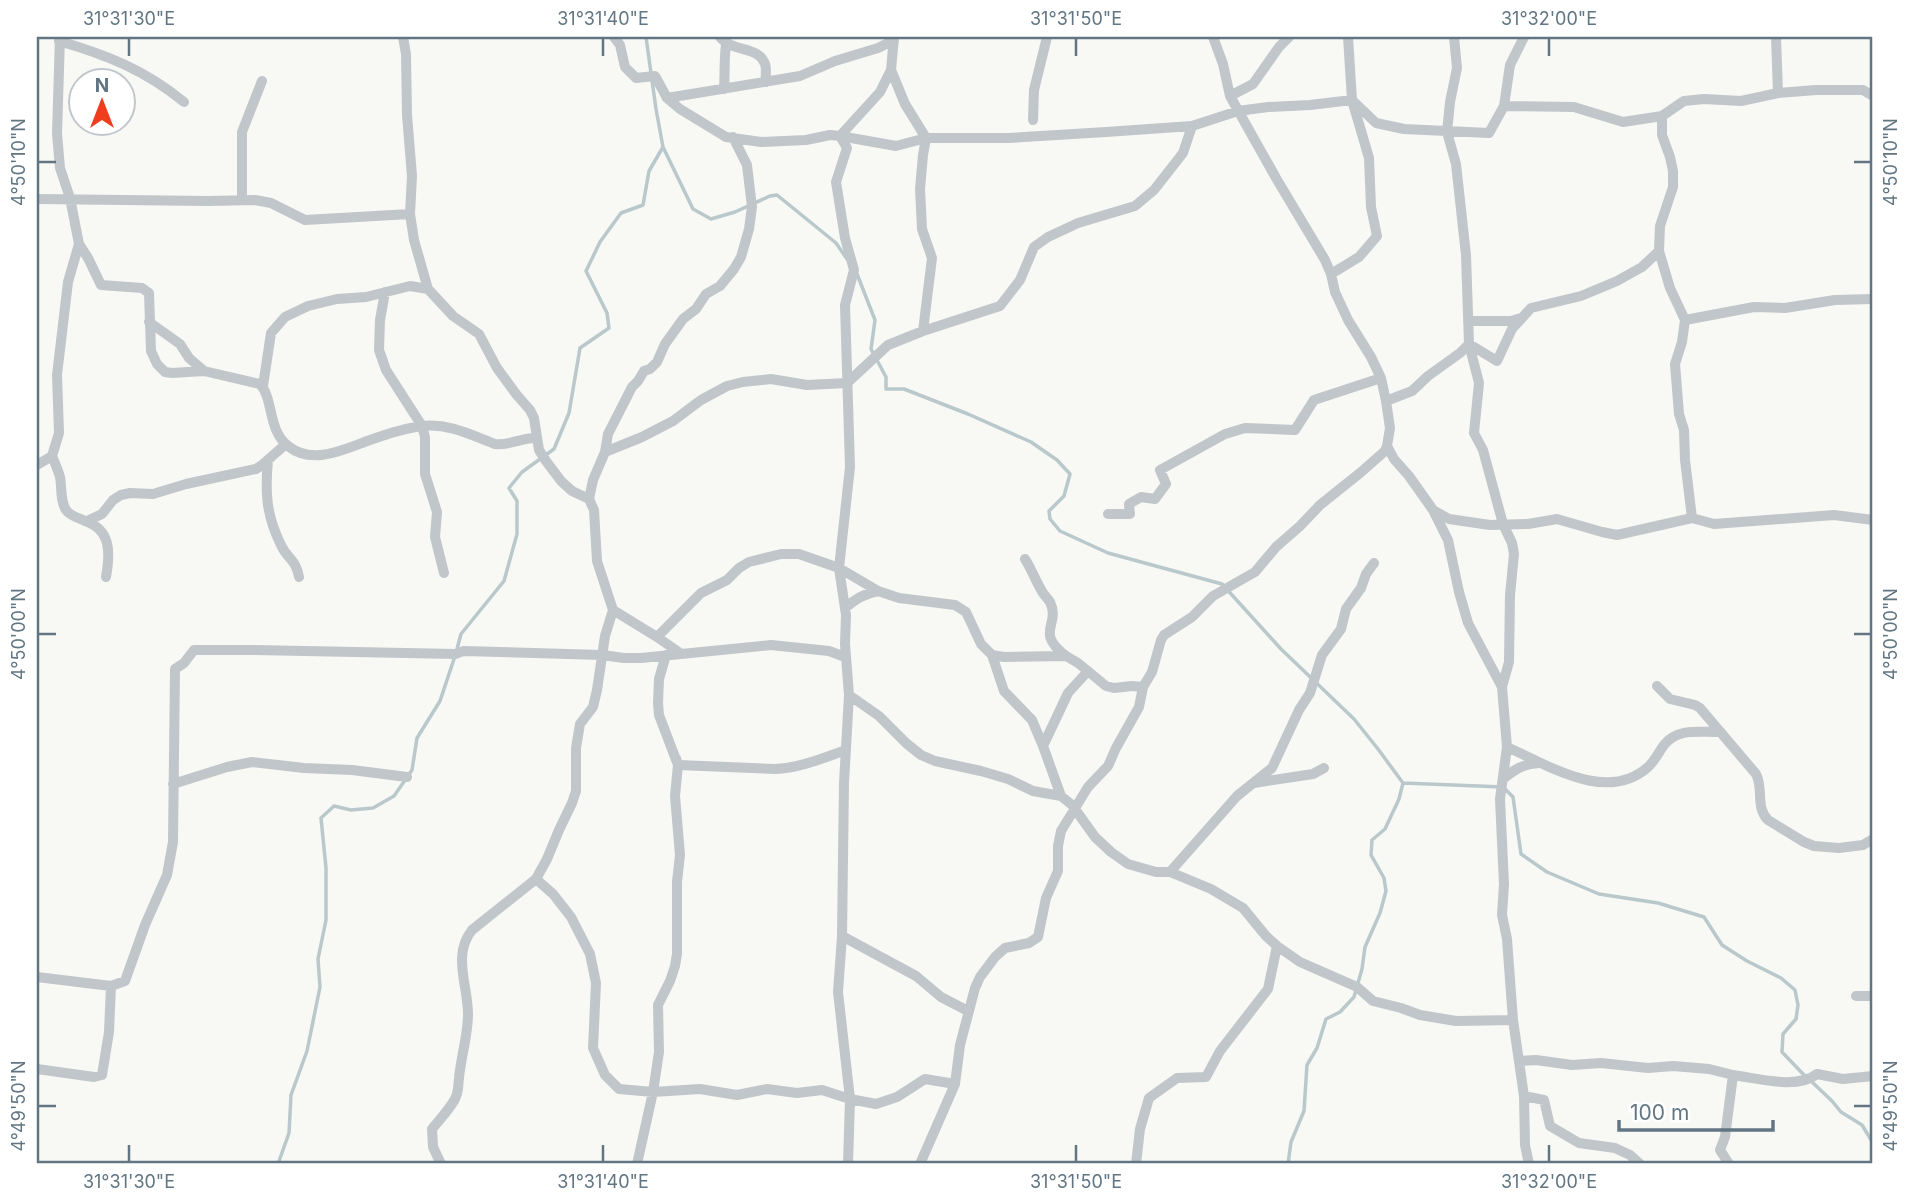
<svg xmlns="http://www.w3.org/2000/svg" width="1910" height="1201" font-family="Inter,sans-serif">
<style>
.lines{fill:none;stroke-linecap:round;stroke-linejoin:round}
.stream{stroke:#b9c8cb;stroke-width:3.5}
.street{stroke:#c1c6ca;stroke-width:10}
.ticks{fill:none;stroke:#617682;stroke-width:2.5}
.neatline{fill:none;stroke:#617682;stroke-width:2.5}
.ticks-label{font-size:18px;text-anchor:middle;fill:#617682}
</style>
<rect width="100%" height="100%" fill="#f8f8f5"/>
<g class="lines">
<path class="stream" d="M 646,37 L 656,109 L 663,147 L 693,209 L 711,219 L 735,212 L 770,196 L 777,195 L 836,243 L 847,259
M 857,274 L 875,320 L 871,349 L 886,377 L 886,389 L 904,389 L 968,414 L 1031,442 L 1057,460 L 1070,474 L 1064,496 L 1049,511 L 1050,519 L 1060,531 L 1108,553 L 1222,584 L 1281,649 L 1354,719 L 1378,749 L 1403,783 L 1399,799 L 1385,829 L 1372,840 L 1371,855 L 1384,878 L 1386,891 L 1380,913 L 1365,947 L 1362,969 L 1354,997 L 1340,1012 L 1326,1019 L 1317,1048 L 1307,1065 L 1304,1111 L 1291,1142 L 1288,1164
M 457,649 L 461,634 L 504,581 L 517,534 L 517,501 L 509,488 L 522,472 L 554,449 L 569,413 L 580,348 L 609,328 L 607,313 L 586,271 L 600,242 L 621,213 L 643,205 L 649,171 L 663,147
M 1403,783 L 1503,787 L 1513,797 L 1521,854 L 1547,872 L 1599,894 L 1658,903 L 1704,917 L 1722,945 L 1747,961 L 1781,978 L 1795,990 L 1798,1005 L 1796,1019 L 1783,1034 L 1782,1052 L 1805,1076
M 1811,1081 L 1832,1101 L 1841,1112 L 1862,1125 L 1873,1143
M 278,1164 L 289,1133 L 291,1095 L 307,1051 L 320,987 L 318,959 L 326,920 L 326,868 L 321,818 L 334,806 L 351,810 L 373,808 L 394,796 L 412,770 L 417,738 L 440,701 L 455,656"/>
<path class="street" d="M 403,37 L 406,54 L 407,115 L 412,176 L 410,214 L 414,240 L 428,289 L 453,316 L 479,334 L 497,368 L 516,394 L 530,410 L 534,418 L 539,450 L 546,461 L 561,481 L 572,491 L 589,499 L 594,510 L 597,561 L 613,610 L 657,637 L 680,653
M 614,37 L 620,45 L 625,67 L 636,78 L 655,76 L 667,98 L 680,109 L 726,137 L 761,142 L 806,140 L 830,135 L 840,136 L 880,92 L 891,70 L 894,37
M 720,37 C 733,53 758,45 765,64 C 767,68 765,77 766,82
M 1213,37 L 1223,64 L 1230,96 L 1276,178 L 1325,260 L 1331,274
M 1348,37 L 1352,100 L 1369,158 L 1371,207 L 1377,236 L 1359,257 L 1331,274 L 1335,292 L 1348,320 L 1371,357 L 1381,378 L 1386,401 L 1390,428 L 1387,446 L 1394,459 L 1409,476 L 1433,510 L 1449,519 L 1490,525 L 1528,524 L 1557,519 L 1602,532 L 1617,535 L 1692,518 L 1714,524 L 1834,515 L 1873,520
M 1454,37 L 1457,68 L 1450,102 L 1447,132 L 1456,164 L 1466,255 L 1469,344 L 1479,383 L 1474,433 L 1483,450 L 1503,524 L 1512,543 L 1514,554 L 1510,595 L 1509,662 L 1502,687 L 1507,747 L 1500,799 L 1504,884 L 1502,915 L 1507,939 L 1513,1020 L 1524,1096 L 1525,1145 L 1529,1164
M 1776,37 L 1778,93
M 59,41 C 107,55 145,70 184,102
M 891,70 L 905,104 L 926,138 L 923,155 L 920,189 L 922,229 L 932,258 L 923,331
M 724,89 C 725,74 724,59 726,45
M 1230,96 L 1253,84 L 1279,47 L 1289,37
M 667,98 L 800,76 L 835,61 L 878,48 L 894,40
M 1504,106 L 1574,107 L 1623,122 L 1662,116 L 1684,101 L 1704,99 L 1741,101 L 1778,93 L 1816,90 L 1863,90 L 1873,96
M 1033,120 L 1034,90 L 1047,37
M 840,136 L 847,148 L 836,182 L 845,238 L 854,270 L 845,305 L 850,467 L 839,568 L 846,615 L 845,644 L 849,695 L 844,783 L 842,936 L 838,992 L 850,1099 L 848,1164
M 840,136 L 896,146 L 926,138 L 1008,138 L 1106,132 L 1192,126 L 1238,111 L 1268,107 L 1310,105 L 1352,100 L 1376,123 L 1404,129 L 1489,133 L 1504,106 L 1510,65 L 1524,37
M 37,199 L 208,201 L 255,200 L 271,203 L 305,220 L 410,214
M 242,200 L 242,132 L 262,81
M 79,244 L 88,258 L 101,285 L 142,288 L 149,293 L 151,351 L 157,364 L 165,372 L 172,373 L 204,371 L 260,384 C 274,399 267,429 288,446 C 313,466 345,449 370,440 C 387,434 405,428 422,426 C 449,423 471,435 495,444 C 510,446 522,437 537,438
M 1659,251 L 1670,288 L 1685,320 L 1682,342 L 1675,364 L 1679,414 L 1684,430 L 1685,460 L 1692,518
M 385,292 L 380,320 L 379,350 L 386,370 L 422,426 L 425,437 L 425,474 L 437,512 L 435,537 L 444,573
M 1685,320 L 1754,307 L 1785,308 L 1835,300 L 1873,299
M 1468,321 L 1511,321 L 1521,318
M 149,322 L 180,344 L 189,358 L 204,371
M 263,386 L 271,333 L 285,317 L 308,306 L 337,299 L 366,297 L 410,286 L 428,289
M 1386,401 L 1412,391 L 1428,376 L 1460,353 L 1469,344 L 1497,361 L 1512,329 L 1531,308 L 1581,296 L 1617,281 L 1642,267 L 1659,251 L 1660,226 L 1673,187 L 1673,171 L 1670,157 L 1662,135 L 1662,116
M 605,452 L 642,437 L 673,421 L 701,400 L 727,386 L 743,382 L 771,379 L 807,385 L 847,383 L 888,345 L 923,331 L 1000,306 L 1020,280 L 1034,247 L 1048,237 L 1078,223 L 1135,206 L 1154,190 L 1183,153 L 1192,126
M 52,456 C 55,463 58,470 60,477 C 62,487 60,501 66,510 C 70,516 79,518 85,521 C 112,530 110,554 106,577
M 268,460 C 265,492 266,515 281,545 C 287,559 296,559 299,577
M 37,465 L 52,456 L 59,433 L 57,375 L 68,282 L 79,244 L 70,198 L 60,168 L 57,134 L 60,37
M 589,499 L 593,480 L 605,452 L 608,434 L 632,387 L 638,381 L 644,371 L 650,369 L 657,362 L 665,344 L 683,319 L 696,309 L 706,294 L 720,286 L 734,269 L 741,257 L 749,229 L 752,207 L 747,165 L 733,137
M 1433,510 L 1448,540 L 1459,592 L 1468,623 L 1502,687
M 1108,514 L 1130,514 L 1129,504 L 1141,497 L 1155,499 L 1166,484 L 1160,470 L 1225,434 L 1245,428 L 1295,430 L 1314,400 L 1381,378
M 87,521 L 102,514 L 113,500 L 121,495 L 130,493 L 153,494 L 186,484 L 256,469 L 262,465 L 286,444
M 1025,559 C 1032,570 1036,582 1043,593 C 1045,596 1048,599 1050,602 C 1061,625 1034,632 1066,656
M 845,608 C 856,599 863,594 878,591
M 657,637 L 701,593 L 727,580 L 739,568 L 749,562 L 781,554 L 799,554 L 839,568 L 878,591 L 899,598 L 955,605 L 966,612 L 981,644 L 992,655 L 1004,657 L 1066,656 L 1078,663 L 1106,686 L 1114,688 L 1132,686 L 1143,687
M 992,655 L 1004,691 L 1032,720 L 1043,746
M 1657,686 L 1670,699 L 1695,705 L 1700,708 L 1756,774 C 1764,789 1755,807 1768,820 L 1804,842 L 1814,846 L 1839,848 L 1863,845 L 1873,839
M 849,695 L 879,716 L 906,743 L 921,755 L 935,761 L 981,771 L 1008,779 L 1033,791 L 1061,796 L 1072,805 L 1095,837 L 1111,852 L 1128,864 L 1156,872 L 1170,872 L 1211,889 L 1243,908 L 1266,936 L 1277,946 L 1300,962 L 1357,987 L 1373,1001 L 1401,1008 L 1420,1015 L 1456,1021 L 1513,1020
M 1507,747 C 1548,765 1607,804 1648,767 C 1655,761 1658,753 1664,745 C 1677,728 1698,732 1718,732
M 676,758 L 678,765 L 775,769 C 800,768 823,758 846,750
M 1503,779 C 1515,769 1523,764 1539,763
M 1254,783 L 1313,774 L 1324,768
M 173,784 L 227,767 L 252,762 L 304,768 L 352,770 L 407,777
M 1061,796 L 1043,746 L 1068,693 L 1088,671
M 1170,872 L 1237,796 L 1272,768 L 1299,710 L 1310,693 L 1322,655 L 1341,629 L 1346,609 L 1361,588 L 1366,574 L 1374,563
M 536,879 L 553,894 L 571,917 L 590,954 L 596,983 L 593,1048 L 605,1075 L 619,1089 L 653,1092 L 700,1089 L 737,1095 L 767,1089 L 797,1093 L 822,1090 L 850,1099 L 876,1104 L 897,1097 L 925,1079 L 955,1084
M 842,936 L 916,976 L 941,997 L 968,1011
M 37,977 L 111,986
M 1856,996 L 1873,996
M 1520,1061 L 1536,1060 L 1572,1065 L 1601,1063 L 1648,1068 L 1673,1066 L 1709,1069 L 1733,1075 L 1725,1137 L 1720,1150 L 1729,1164
M 37,1069 L 94,1077 L 102,1075 L 109,1032 L 111,986 L 125,981 L 145,925 L 167,875 L 173,842 L 175,669 L 184,663 L 194,650 L 251,650 L 456,654 L 463,651 L 602,655 L 624,658 L 641,658 L 771,645 L 829,651 L 845,657
M 1733,1075 C 1757,1078 1797,1090 1817,1074 L 1843,1079 L 1873,1076
M 1524,1096 L 1544,1100 L 1550,1126 L 1579,1143 L 1615,1148 L 1630,1155 L 1640,1164
M 441,1164 L 433,1147 L 432,1129 C 440,1119 449,1110 455,1099 C 459,1091 458,1086 459,1078 C 461,1056 468,1036 468,1014 C 468,985 452,955 472,930 L 536,879 L 547,859 L 559,830 L 572,803 L 576,791 L 576,748 L 580,724 L 593,707 L 597,690 L 605,636 L 613,610
M 637,1164 L 653,1092 L 659,1052 L 658,1005 L 670,981 L 675,966 L 677,954 L 677,882 L 680,855 L 675,796 L 678,765 L 659,715 L 658,703 L 659,679 L 666,655
M 920,1164 L 955,1084 L 960,1045 L 975,988 L 980,977 L 995,957 L 1005,948 L 1029,943 L 1038,937 L 1046,898 L 1058,871 L 1058,846 L 1061,831 L 1088,787 L 1108,766 L 1116,748 L 1139,707 L 1143,687 L 1152,672 L 1161,640 L 1164,635 L 1192,617 L 1213,596 L 1255,572 L 1276,547 L 1300,526 L 1320,505 L 1360,473 L 1385,451 L 1387,446
M 1136,1164 L 1140,1129 L 1149,1098 L 1177,1078 L 1206,1077 L 1220,1051 L 1268,989 L 1277,946"/>
</g>
<path class="ticks" d="M 129,38 L 129,56M 603,38 L 603,56M 1076,38 L 1076,56M 1549,38 L 1549,56M 38,162 L 56,162M 1854,162 L 1871,162M 38,634 L 56,634M 1854,634 L 1871,634M 38,1106 L 56,1106M 1854,1106 L 1871,1106M 129,1145 L 129,1162M 603,1145 L 603,1162M 1076,1145 L 1076,1162M 1549,1145 L 1549,1162"/>
<rect width="1910" height="1201" fill="none" stroke="#ffffff" stroke-width="77"/>
<g transform="translate(102 102)"><circle r="33" fill="#ffffff" stroke="#c0c8cd" stroke-width="2"/>
<path d="M0-5L12 26L0 18L-12 26Z" fill="#ef3d1e"/>
<text y="-10" font-size="19" font-weight="bold" text-anchor="middle" fill="#617682">N</text>
</g>
<path d="M1619 1120v10h154v-10" fill="none" stroke="#617682" stroke-width="3.5"/>
<text x="1630" y="1120" font-size="21" fill="#617682" stroke="#ffffff" stroke-width="5" paint-order="stroke">100 m</text>
<rect x="38" y="38" width="1833" height="1124" class="neatline"/>
<g class="ticks-label">
<text x="129" y="25">31°31'30"E</text>
<text x="603" y="25">31°31'40"E</text>
<text x="1076" y="25">31°31'50"E</text>
<text x="1549" y="25">31°32'00"E</text>
<text transform="translate(19 162) rotate(-90)" y="6">4°50'10"N</text>
<text transform="translate(1891 162) rotate(-90)" y="6">4°50'10"N</text>
<text transform="translate(19 634) rotate(-90)" y="6">4°50'00"N</text>
<text transform="translate(1891 634) rotate(-90)" y="6">4°50'00"N</text>
<text transform="translate(19 1106) rotate(-90)" y="6">4°49'50"N</text>
<text transform="translate(1891 1106) rotate(-90)" y="6">4°49'50"N</text>
<text x="129" y="1188">31°31'30"E</text>
<text x="603" y="1188">31°31'40"E</text>
<text x="1076" y="1188">31°31'50"E</text>
<text x="1549" y="1188">31°32'00"E</text>
</g>
</svg>
